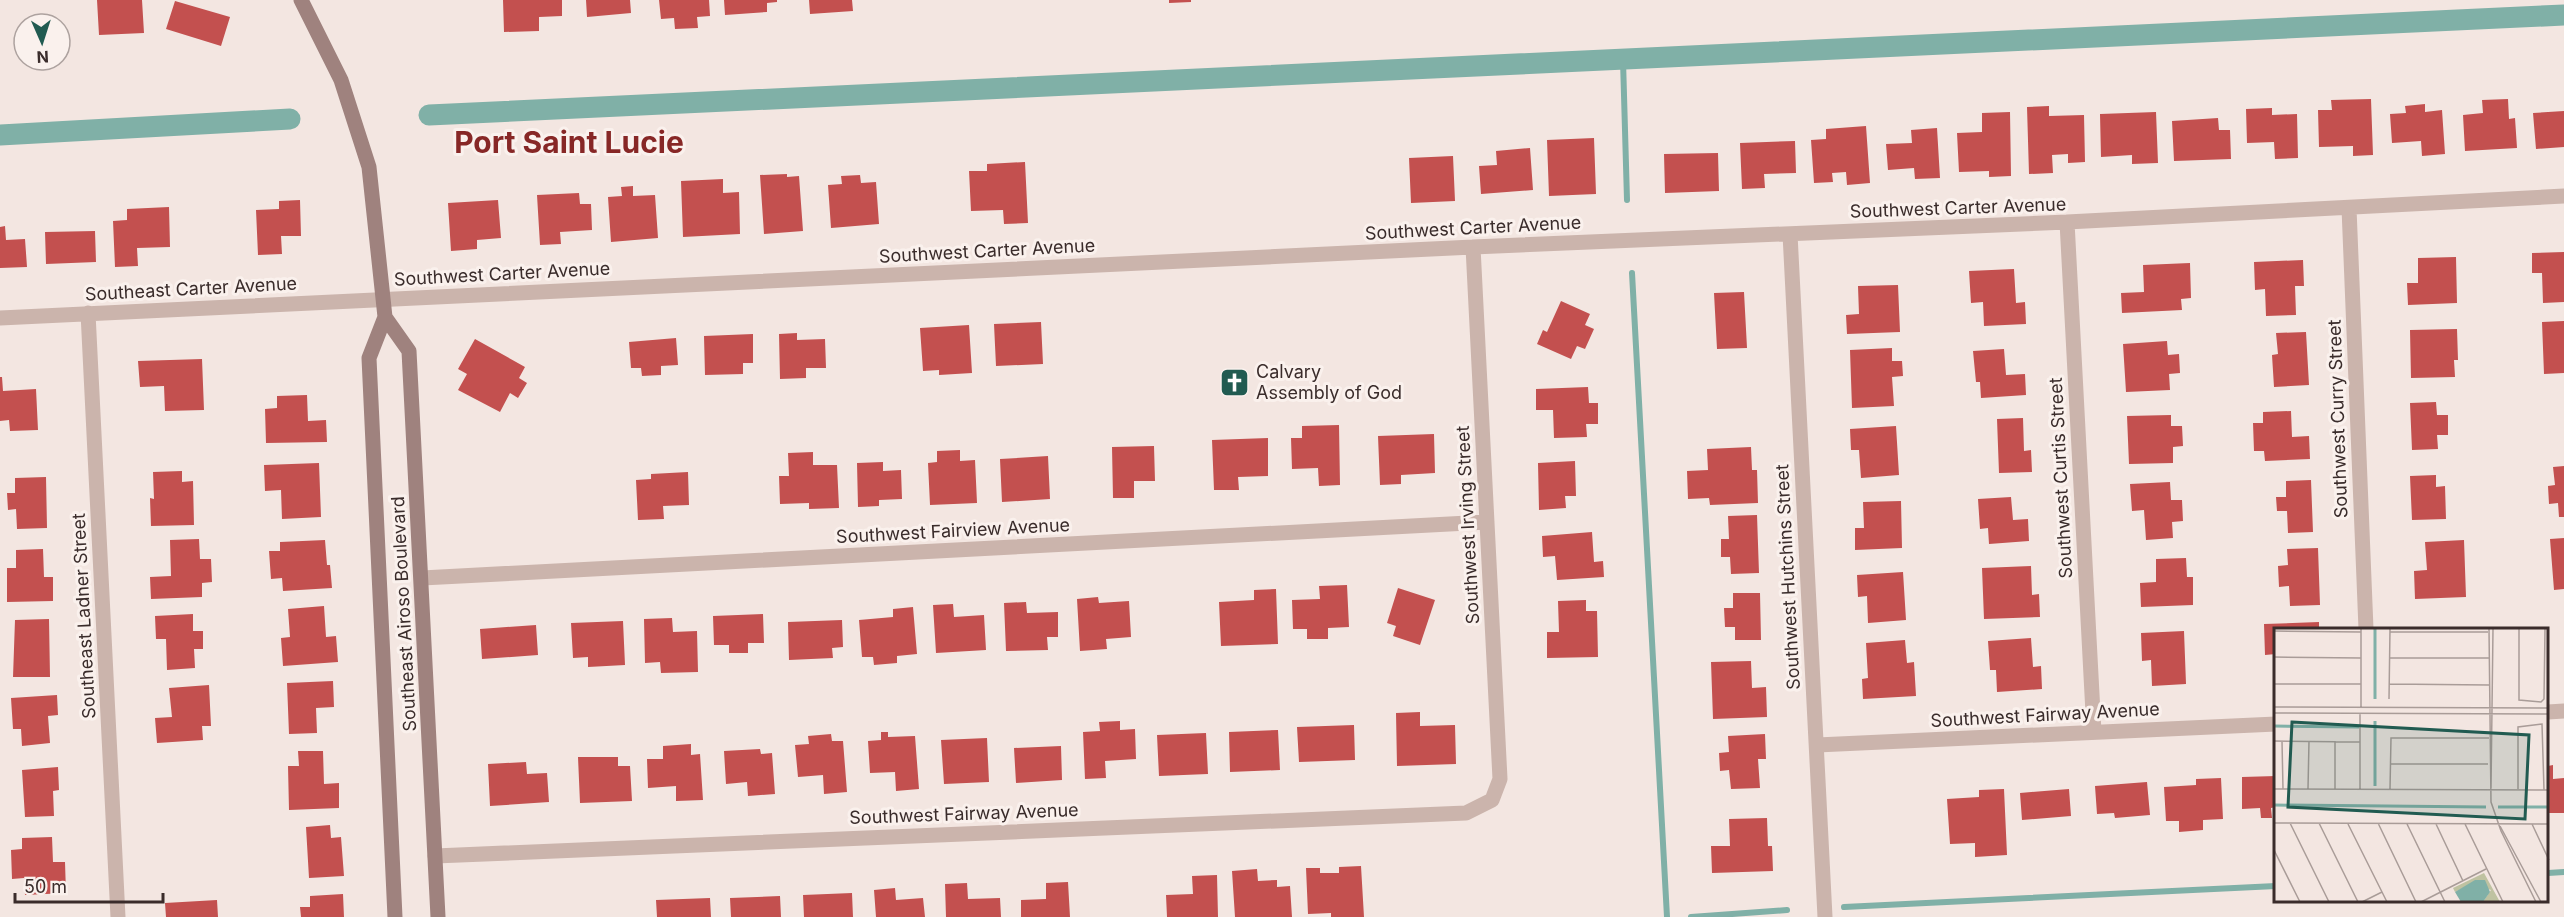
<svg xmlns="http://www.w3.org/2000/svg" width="2564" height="917" font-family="Inter,sans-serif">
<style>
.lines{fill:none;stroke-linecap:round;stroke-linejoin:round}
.stream{stroke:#80b0a7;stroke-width:6}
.canal{stroke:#80b0a7;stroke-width:21}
.building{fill:#c3504f}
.street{stroke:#cbb4ac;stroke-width:15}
.secondary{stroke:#9f827e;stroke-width:15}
.labels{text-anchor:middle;stroke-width:6;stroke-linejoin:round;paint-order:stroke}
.street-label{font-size:18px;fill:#3a2c2b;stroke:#faf1ed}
.poi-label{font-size:18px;fill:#3a2c2b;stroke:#faf1ed;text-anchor:start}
.town-label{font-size:30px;font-weight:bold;fill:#872726;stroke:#faf1ed}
.inset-river{fill:none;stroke:#80b0a7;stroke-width:3}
.inset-road{fill:none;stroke:#a99c98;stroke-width:1.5}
.view{fill:#215b51;fill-opacity:0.15;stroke:#215b51;stroke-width:3}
.inset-edge{fill:none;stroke:#3a2c2b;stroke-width:3}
</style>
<rect width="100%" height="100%" fill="#f3e6e1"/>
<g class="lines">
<path class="stream" d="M 1623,60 L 1627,200
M 1632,273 L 1667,917
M 2548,873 L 2564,872
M 1844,907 L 2276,886
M 1691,917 L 1787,910"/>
<path class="canal" d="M 429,115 L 2564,15
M 0,135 L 290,119"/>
</g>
<path class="building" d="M 97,0 L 142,0 L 144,33 L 99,35 Z
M 503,0 L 562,0 L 562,16 L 539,17 L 539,31 L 504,32 Z
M 586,0 L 630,0 L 631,13 L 587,17 Z
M 659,0 L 709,0 L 710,16 L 697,17 L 698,28 L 675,29 L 674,18 L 661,19 Z
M 724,0 L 777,0 L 777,2 L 767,3 L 767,12 L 725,15 Z
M 809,0 L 852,0 L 853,11 L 810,14 Z
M 1169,0 L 1191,0 L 1191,2 L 1169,3 Z
M 175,1 L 230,17 L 221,46 L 166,29 Z
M 2371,99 L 2373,155 L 2353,156 L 2353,146 L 2319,147 L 2318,110 L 2332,110 L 2331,100 Z
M 2508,99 L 2509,119 L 2515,118 L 2517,148 L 2465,151 L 2463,115 L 2483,113 L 2482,100 Z
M 2425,104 L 2425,112 L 2442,110 L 2445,154 L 2422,156 L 2421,141 L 2392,143 L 2390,114 L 2406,113 L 2405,106 Z
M 2049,106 L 2049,116 L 2084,115 L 2085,162 L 2068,163 L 2068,154 L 2052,155 L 2053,173 L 2029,174 L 2027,107 Z
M 2272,108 L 2272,115 L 2297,114 L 2298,158 L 2275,159 L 2274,142 L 2247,143 L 2246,109 Z
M 2564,111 L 2564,147 L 2536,149 L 2533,113 Z
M 2010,112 L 2011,176 L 1989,177 L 1989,171 L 1959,172 L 1957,133 L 1982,132 L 1982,113 Z
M 2156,112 L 2158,163 L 2132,164 L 2132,155 L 2101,157 L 2100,114 Z
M 2218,118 L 2219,130 L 2230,130 L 2231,159 L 2174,161 L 2172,121 Z
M 1866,126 L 1870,183 L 1847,185 L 1846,172 L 1832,173 L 1833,182 L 1814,183 L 1811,140 L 1826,139 L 1826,129 Z
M 1937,128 L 1940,178 L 1915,179 L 1914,168 L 1888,170 L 1886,144 L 1912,143 L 1911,130 Z
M 1594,138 L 1596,194 L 1549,196 L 1547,140 Z
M 1795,141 L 1796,173 L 1764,174 L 1765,188 L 1742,189 L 1740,143 Z
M 1530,148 L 1533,190 L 1481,194 L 1479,166 L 1497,165 L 1496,151 Z
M 1718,153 L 1719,191 L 1665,193 L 1664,154 Z
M 1453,156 L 1455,201 L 1411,203 L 1409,158 Z
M 1025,162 L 1028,223 L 1004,224 L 1003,210 L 971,211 L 969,171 L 987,171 L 987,164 Z
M 787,174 L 787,177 L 799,176 L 803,231 L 764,234 L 760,175 Z
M 860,175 L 861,183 L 876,182 L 879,224 L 831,228 L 828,185 L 842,184 L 841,176 Z
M 723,179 L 723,193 L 739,192 L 740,234 L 683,237 L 681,181 Z
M 633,186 L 633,196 L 655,195 L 658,238 L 611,242 L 608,197 L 622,196 L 621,187 Z
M 579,193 L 580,204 L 591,204 L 592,230 L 560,232 L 561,244 L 540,245 L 537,195 Z
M 300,200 L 301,236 L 281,236 L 282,254 L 258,255 L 256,210 L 279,209 L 279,201 Z
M 498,200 L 501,238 L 477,240 L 477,249 L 451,251 L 448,203 Z
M 169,207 L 170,247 L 137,248 L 138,266 L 115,267 L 113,221 L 127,220 L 127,209 Z
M 5,226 L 6,240 L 25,239 L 27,267 L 0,268 L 0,227 Z
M 95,231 L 96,262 L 46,264 L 45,232 Z
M 2564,252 L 2564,302 L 2543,303 L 2542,273 L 2532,273 L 2532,253 Z
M 2456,257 L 2457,303 L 2408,305 L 2407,283 L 2418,283 L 2418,258 Z
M 2303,260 L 2304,286 L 2295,286 L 2296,315 L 2266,316 L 2265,289 L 2255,290 L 2254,262 Z
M 2190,263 L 2191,298 L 2181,299 L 2182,310 L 2122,313 L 2121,293 L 2144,292 L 2143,265 Z
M 2014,269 L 2016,303 L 2025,302 L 2026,324 L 1984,326 L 1983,302 L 1971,303 L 1969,271 Z
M 1898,285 L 1900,332 L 1847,334 L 1846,315 L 1859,314 L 1858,286 Z
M 1744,292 L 1747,348 L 1717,349 L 1714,293 Z
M 1561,301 L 1590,314 L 1585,325 L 1594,329 L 1585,349 L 1577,346 L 1571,359 L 1537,344 L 1543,330 L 1547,332 Z
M 2564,321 L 2564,373 L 2544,374 L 2542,322 Z
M 1041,322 L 1043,364 L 996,366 L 994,324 Z
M 969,325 L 972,373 L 939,375 L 939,370 L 923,371 L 920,328 Z
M 2457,329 L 2458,360 L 2454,360 L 2455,377 L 2411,378 L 2410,330 Z
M 2306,332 L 2309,385 L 2274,387 L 2272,355 L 2278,354 L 2276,333 Z
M 797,333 L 797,340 L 825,339 L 826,368 L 806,368 L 806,378 L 780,379 L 779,334 Z
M 753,334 L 753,363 L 743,363 L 743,374 L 705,375 L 704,336 Z
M 676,338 L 678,365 L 661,366 L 661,375 L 642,376 L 641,368 L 631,368 L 629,342 Z
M 475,339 L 525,367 L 519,378 L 527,383 L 518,398 L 510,393 L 500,412 L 458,390 L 467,374 L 458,369 Z
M 2167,341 L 2168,355 L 2179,354 L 2180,373 L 2169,374 L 2170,390 L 2126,392 L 2123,344 Z
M 1892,348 L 1892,361 L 1902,361 L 1903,376 L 1892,377 L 1894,406 L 1852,408 L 1850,350 Z
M 2004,349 L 2006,375 L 2025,374 L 2026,395 L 1981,398 L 1980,382 L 1976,382 L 1973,351 Z
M 202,359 L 204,410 L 165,411 L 164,386 L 140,387 L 138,361 Z
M 0,377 L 2,377 L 3,391 L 36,389 L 38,430 L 10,431 L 9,420 L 0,421 Z
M 1588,387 L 1589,403 L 1598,403 L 1598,424 L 1586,424 L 1587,437 L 1554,438 L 1553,410 L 1536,410 L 1536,389 Z
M 307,395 L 308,421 L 326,420 L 327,442 L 266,443 L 265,409 L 277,408 L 277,396 Z
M 2436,402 L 2437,415 L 2448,415 L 2448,435 L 2437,435 L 2438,449 L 2412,450 L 2410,403 Z
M 2291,411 L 2292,437 L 2309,436 L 2310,459 L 2265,461 L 2264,451 L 2254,451 L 2253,423 L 2263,423 L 2263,412 Z
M 2171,415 L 2171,426 L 2182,426 L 2183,446 L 2173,447 L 2173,463 L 2129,464 L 2127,416 Z
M 2023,418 L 2024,451 L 2031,450 L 2032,472 L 1999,473 L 1997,419 Z
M 1339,425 L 1340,485 L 1319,486 L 1318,468 L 1292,469 L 1291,438 L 1302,438 L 1302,426 Z
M 1896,426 L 1899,475 L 1861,478 L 1859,450 L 1851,450 L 1850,429 Z
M 1434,434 L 1435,473 L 1401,475 L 1401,484 L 1380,485 L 1378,436 Z
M 1268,438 L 1268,476 L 1238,477 L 1239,490 L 1214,490 L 1212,440 Z
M 1154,446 L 1155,481 L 1134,481 L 1134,498 L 1113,498 L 1112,447 Z
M 1751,447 L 1752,470 L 1757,470 L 1758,503 L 1710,505 L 1709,498 L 1688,499 L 1687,471 L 1708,470 L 1707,449 Z
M 960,450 L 960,461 L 975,460 L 977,503 L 930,505 L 928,463 L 937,462 L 937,451 Z
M 813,452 L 813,465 L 837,465 L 839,508 L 809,509 L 809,503 L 780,504 L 779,476 L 789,476 L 788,453 Z
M 1048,456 L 1050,499 L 1002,502 L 1000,459 Z
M 1575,461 L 1576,496 L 1565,496 L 1566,508 L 1539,510 L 1538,463 Z
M 883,462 L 883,471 L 901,470 L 902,499 L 879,500 L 879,506 L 858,507 L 857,463 Z
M 319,463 L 321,517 L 282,519 L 281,490 L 265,491 L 264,465 Z
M 2564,466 L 2564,517 L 2559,517 L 2558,503 L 2549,504 L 2548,486 L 2555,485 L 2553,467 Z
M 182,471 L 182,482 L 193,481 L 194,525 L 151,526 L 150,498 L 154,499 L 153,472 Z
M 688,472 L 689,505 L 663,506 L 664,519 L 638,520 L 636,480 L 651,479 L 651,474 Z
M 2436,475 L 2436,487 L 2445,486 L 2446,519 L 2412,520 L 2410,476 Z
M 46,477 L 47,528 L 17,529 L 16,509 L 8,510 L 7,493 L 15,493 L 15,478 Z
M 2311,480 L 2313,532 L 2288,533 L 2287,511 L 2277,511 L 2276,497 L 2286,497 L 2286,481 Z
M 2170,482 L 2171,500 L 2182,500 L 2183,521 L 2172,522 L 2173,538 L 2146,540 L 2144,510 L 2132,511 L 2130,484 Z
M 2011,497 L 2013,520 L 2028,519 L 2029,541 L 1989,544 L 1988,528 L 1980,529 L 1978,499 Z
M 1901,501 L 1902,548 L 1855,550 L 1855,528 L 1864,528 L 1863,502 Z
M 1757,515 L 1759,573 L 1731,574 L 1730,557 L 1721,557 L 1721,539 L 1729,539 L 1728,516 Z
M 1592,532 L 1594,562 L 1603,561 L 1604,577 L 1557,580 L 1555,556 L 1543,557 L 1542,536 Z
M 2564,538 L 2564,589 L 2554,590 L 2550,539 Z
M 199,539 L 200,559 L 211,559 L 212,582 L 202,583 L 202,597 L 151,599 L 150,577 L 171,576 L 170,540 Z
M 325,540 L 327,565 L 330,565 L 332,588 L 283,591 L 282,578 L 271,579 L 269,551 L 280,551 L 280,542 Z
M 2464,540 L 2466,597 L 2415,599 L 2414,571 L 2427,570 L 2425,542 Z
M 2318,548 L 2320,605 L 2290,606 L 2289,586 L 2279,587 L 2278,566 L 2288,565 L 2287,549 Z
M 43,549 L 44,577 L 53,577 L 53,601 L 7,602 L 7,568 L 16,568 L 16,550 Z
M 2186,558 L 2187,577 L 2193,577 L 2193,605 L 2141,607 L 2140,583 L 2156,582 L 2156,559 Z
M 2031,566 L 2032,595 L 2039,594 L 2040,617 L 1984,619 L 1982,568 Z
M 1903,572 L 1906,620 L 1868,623 L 1867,596 L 1858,597 L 1857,575 Z
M 1347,585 L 1349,627 L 1328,628 L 1328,639 L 1307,639 L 1307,629 L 1293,629 L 1292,600 L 1320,599 L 1319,586 Z
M 1398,588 L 1435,600 L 1420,645 L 1393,636 L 1396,626 L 1387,623 Z
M 1276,589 L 1278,644 L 1221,646 L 1219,602 L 1254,600 L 1254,590 Z
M 1733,593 L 1760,593 L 1761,640 L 1735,640 L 1735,627 L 1725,627 L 1724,608 L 1733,608 Z
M 1098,597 L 1099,603 L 1129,601 L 1131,637 L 1106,639 L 1107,649 L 1080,651 L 1077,599 Z
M 1586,600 L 1586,611 L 1597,611 L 1598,657 L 1547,658 L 1547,632 L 1559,632 L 1558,601 Z
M 1026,602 L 1027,613 L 1058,612 L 1058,637 L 1047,637 L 1048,650 L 1006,651 L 1004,603 Z
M 953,604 L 954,617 L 984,615 L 986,650 L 936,653 L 933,605 Z
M 324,606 L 326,637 L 336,636 L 338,662 L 283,666 L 281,638 L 290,637 L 288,609 Z
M 913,607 L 917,654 L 897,656 L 897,663 L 874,665 L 873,657 L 862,657 L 859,620 L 893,617 L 893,609 Z
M 193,614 L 193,631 L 203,631 L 203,649 L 194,649 L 195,668 L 167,670 L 166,639 L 156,639 L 155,616 Z
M 763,614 L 764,643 L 748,643 L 748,653 L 729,653 L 729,645 L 714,645 L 713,616 Z
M 672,618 L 673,632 L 697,631 L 698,672 L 661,673 L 660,662 L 645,663 L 644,619 Z
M 49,619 L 50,677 L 13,677 L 15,620 Z
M 842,620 L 843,647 L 832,648 L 833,658 L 789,660 L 788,622 Z
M 623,621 L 625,665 L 588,667 L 588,657 L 573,658 L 571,623 Z
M 2319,622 L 2319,629 L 2276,629 L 2276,654 L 2265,655 L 2264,624 Z
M 536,625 L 538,655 L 482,659 L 480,629 Z
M 2184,631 L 2186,684 L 2152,686 L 2151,660 L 2142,661 L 2141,633 Z
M 2031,638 L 2033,667 L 2041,666 L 2042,689 L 1997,692 L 1996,670 L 1990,670 L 1988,641 Z
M 1905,640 L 1907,663 L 1914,662 L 1916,696 L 1863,699 L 1862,679 L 1868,678 L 1866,643 Z
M 1751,661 L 1752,688 L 1766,687 L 1767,717 L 1713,719 L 1711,662 Z
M 333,681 L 334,707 L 316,708 L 317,733 L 289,734 L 287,683 Z
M 209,685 L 211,726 L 202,726 L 203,740 L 157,743 L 155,718 L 172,717 L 169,688 Z
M 57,695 L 58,715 L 48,716 L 50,743 L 22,746 L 21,729 L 13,729 L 11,698 Z
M 1420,712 L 1420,726 L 1455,725 L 1456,764 L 1397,766 L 1396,713 Z
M 1120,721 L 1120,730 L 1135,729 L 1136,759 L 1105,761 L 1106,778 L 1085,779 L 1083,732 L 1100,731 L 1099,722 Z
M 1354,725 L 1355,760 L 1299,762 L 1297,727 Z
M 1278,730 L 1280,770 L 1230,772 L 1229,732 Z
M 881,732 L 888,732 L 888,737 L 915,736 L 919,789 L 896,791 L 895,772 L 870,773 L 868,741 L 881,740 Z
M 1206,733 L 1208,774 L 1159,776 L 1157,735 Z
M 831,734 L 832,741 L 843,741 L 847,792 L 824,794 L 823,775 L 798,777 L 795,745 L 809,744 L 808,736 Z
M 1765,734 L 1766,759 L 1758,759 L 1760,788 L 1731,789 L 1729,770 L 1720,771 L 1719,753 L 1729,752 L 1728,736 Z
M 987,738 L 989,782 L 944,784 L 941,740 Z
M 691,744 L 691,755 L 700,754 L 703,800 L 676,801 L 676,786 L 648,788 L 647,759 L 663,759 L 663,746 Z
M 1061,746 L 1062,780 L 1016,783 L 1014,748 Z
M 760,749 L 761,754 L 772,753 L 775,794 L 748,796 L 747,782 L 726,784 L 724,751 Z
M 298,751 L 323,751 L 324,784 L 339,783 L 339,808 L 289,810 L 288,766 L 299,766 Z
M 578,757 L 618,757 L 618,766 L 630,766 L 632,801 L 580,803 Z
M 526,762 L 527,774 L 547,773 L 549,802 L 490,806 L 488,764 Z
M 2553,765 L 2553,779 L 2564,778 L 2564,813 L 2548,813 L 2548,766 Z
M 58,767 L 59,790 L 53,791 L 54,816 L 25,817 L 22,770 Z
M 2276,776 L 2276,807 L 2271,808 L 2272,818 L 2261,818 L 2260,808 L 2242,809 L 2242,777 Z
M 2221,778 L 2223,819 L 2203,820 L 2203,830 L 2179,832 L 2179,821 L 2166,821 L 2164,787 L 2196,785 L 2196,779 Z
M 2147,782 L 2150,815 L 2115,818 L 2114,813 L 2097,814 L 2095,786 Z
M 2004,789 L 2007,855 L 1975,857 L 1975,843 L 1950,844 L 1947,799 L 1979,797 L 1979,790 Z
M 2069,789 L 2071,816 L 2022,820 L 2020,793 Z
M 1767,818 L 1768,846 L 1772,846 L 1773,871 L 1712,873 L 1711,846 L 1730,846 L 1729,819 Z
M 330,825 L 331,838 L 341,837 L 344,876 L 309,878 L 306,827 Z
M 52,837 L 53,862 L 65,862 L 66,893 L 25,895 L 24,878 L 12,879 L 11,850 L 22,849 L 22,838 Z
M 1361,866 L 1364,917 L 1331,917 L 1331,913 L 1308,914 L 1306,868 L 1320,868 L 1320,873 L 1339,873 L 1339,867 Z
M 1257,869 L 1258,881 L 1277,880 L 1277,887 L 1290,886 L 1292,917 L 1235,917 L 1232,871 Z
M 1217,875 L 1218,917 L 1167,917 L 1166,895 L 1193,894 L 1192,876 Z
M 1068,882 L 1070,917 L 1021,917 L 1021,900 L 1046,899 L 1046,883 Z
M 967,883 L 968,899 L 1000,898 L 1001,917 L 946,917 L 945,884 Z
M 895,888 L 896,900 L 923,898 L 925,917 L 876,917 L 874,890 Z
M 852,893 L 853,917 L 804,917 L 803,895 Z
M 343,894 L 344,917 L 301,917 L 300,907 L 310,907 L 310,896 Z
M 780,896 L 781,917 L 731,917 L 730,898 Z
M 710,898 L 711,917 L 657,917 L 656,900 Z
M 217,900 L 218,917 L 166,917 L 165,903 Z"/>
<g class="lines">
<path class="street" d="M 2349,208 L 2366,629
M 2067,222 L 2094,732
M 1790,234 L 1825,917
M 88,313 L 118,917
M 0,318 L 1473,247 L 2067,222 L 2564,196
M 422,578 L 1487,522
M 2548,712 L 2564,711
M 1817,745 L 2276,724
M 435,856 L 1466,813 L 1492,800 L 1500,779 L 1473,247"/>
<path class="secondary" d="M 301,0 L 341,80 L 369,167 L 385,317 L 369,358 L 395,917
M 385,317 L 409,351 L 438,917"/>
</g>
<defs>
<symbol id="church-square" viewBox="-11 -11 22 22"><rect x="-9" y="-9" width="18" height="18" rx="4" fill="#215b51" stroke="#faf1ed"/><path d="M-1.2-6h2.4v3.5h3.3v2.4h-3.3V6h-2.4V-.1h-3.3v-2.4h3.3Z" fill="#fff"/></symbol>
</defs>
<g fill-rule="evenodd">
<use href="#church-square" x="1218" y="366" width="33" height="33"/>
</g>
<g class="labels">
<g class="street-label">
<text transform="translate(1958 208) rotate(-2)" y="6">Southwest Carter Avenue</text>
<text transform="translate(1473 228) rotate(-3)" y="6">Southwest Carter Avenue</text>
<text transform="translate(987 251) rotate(-3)" y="6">Southwest Carter Avenue</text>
<text transform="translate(502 274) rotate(-3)" y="6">Southwest Carter Avenue</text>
<text transform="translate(191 289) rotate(-3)" y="6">Southeast Carter Avenue</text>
<text transform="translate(2338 419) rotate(-92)" y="6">Southwest Curry Street</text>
<text transform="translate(2061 478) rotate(-93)" y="6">Southwest Curtis Street</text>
<text transform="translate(1468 525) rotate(-93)" y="6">Southwest Irving Street</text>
<text transform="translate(953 531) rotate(-3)" y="6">Southwest Fairview Avenue</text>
<text transform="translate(1788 577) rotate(-93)" y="6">Southwest Hutchins Street</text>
<text transform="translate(404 614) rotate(-93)" y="6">Southeast Airoso Boulevard</text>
<text transform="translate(84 616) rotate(-93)" y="6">Southeast Ladner Street</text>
<text transform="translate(2045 715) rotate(-3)" y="6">Southwest Fairway Avenue</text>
<text transform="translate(964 814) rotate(-2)" y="6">Southwest Fairway Avenue</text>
</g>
<g class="poi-label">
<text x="1256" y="378">Calvary<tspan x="1256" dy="21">Assembly of God</tspan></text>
</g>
<g class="town-label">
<text x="569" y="153">Port Saint Lucie</text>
</g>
</g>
<g transform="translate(2274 628)">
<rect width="274" height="274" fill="#f3e6e1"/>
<path d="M 210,245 L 226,274 L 209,274 L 217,262 L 197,256 L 181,264 L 179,260 Z" fill="#bfc2a1"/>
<path d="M 201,252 L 211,252 L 216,264 L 209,274 L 187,274 L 181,264 Z" fill="#80b0a7"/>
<path class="inset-river" d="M 101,71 L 101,1M 101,93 L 101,158M 0,98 L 85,99M 0,177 L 212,179M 224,179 L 275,179"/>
<path class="inset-road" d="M 215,1 L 217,174 L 227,203 L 262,274M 245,1 L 245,72 L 267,74 L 270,71 L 271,1M 0,3 L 87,4M 116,4 L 214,4M 0,29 L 87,30M 116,30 L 215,30M 0,56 L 87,56M 115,56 L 215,57M 115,71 L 116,1M 0,79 L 275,80M 87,79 L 87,1M 0,85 L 275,86M 0,113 L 86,114M 8,113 L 9,161M 61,113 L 61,161M 116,136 L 214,136M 217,160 L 219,1M 0,161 L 275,162M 34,161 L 35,113M 86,161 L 86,85M 116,161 L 117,110 L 215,110M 244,161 L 244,99 L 268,96 L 270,162M 0,195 L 275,196M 16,195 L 55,274M 45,195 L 84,274M 104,195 L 142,274M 74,196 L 113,274M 133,196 L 171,274M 162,196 L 189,253M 191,196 L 229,274M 258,196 L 275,232M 226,198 L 267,274M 0,222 L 26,274M 88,274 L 108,264M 147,274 L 212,241"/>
<path class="view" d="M 18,94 L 255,107 L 251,191 L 14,179 Z"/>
<rect width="274" height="274" class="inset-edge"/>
</g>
<g transform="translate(42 42) rotate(177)"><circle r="28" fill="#faf1ed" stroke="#ada29f" stroke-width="1.5"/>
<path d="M0-4.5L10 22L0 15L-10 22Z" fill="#215b51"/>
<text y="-9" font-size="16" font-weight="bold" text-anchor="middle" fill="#3a2c2b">N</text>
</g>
<path d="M15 893v9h148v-9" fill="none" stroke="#3a2c2b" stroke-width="3"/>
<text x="24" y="893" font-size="18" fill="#3a2c2b" stroke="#faf1ed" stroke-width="4.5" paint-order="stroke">50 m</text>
</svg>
